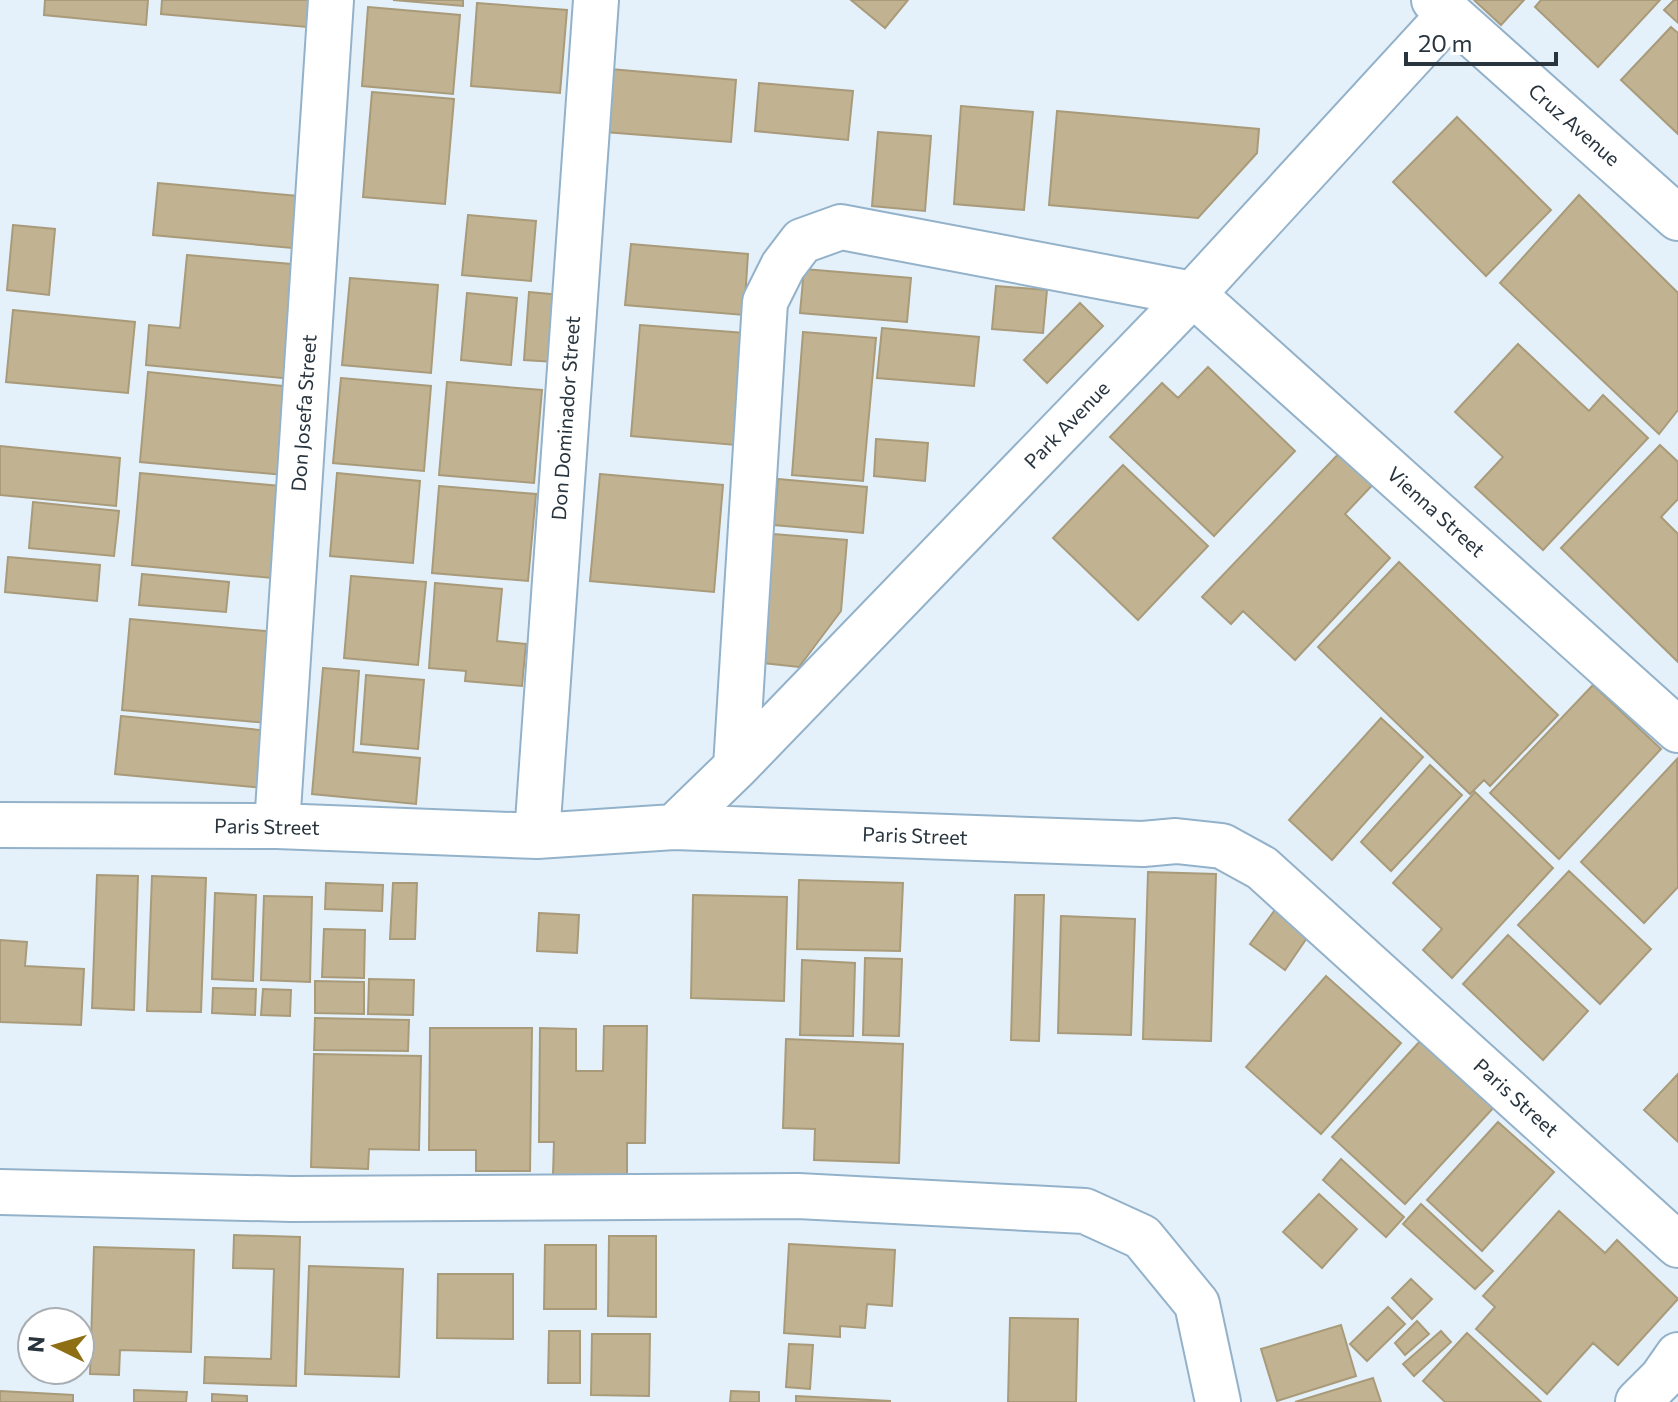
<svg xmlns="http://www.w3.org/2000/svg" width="1678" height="1402" font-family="Commissioner,sans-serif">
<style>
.building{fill:#c1b391;stroke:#a99b7a;stroke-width:2}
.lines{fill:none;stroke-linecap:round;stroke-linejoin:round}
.street-casing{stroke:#93b2ca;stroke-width:48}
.street{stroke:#fff;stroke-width:44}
.labels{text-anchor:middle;stroke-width:6;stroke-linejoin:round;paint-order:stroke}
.street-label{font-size:20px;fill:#28343e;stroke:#fff}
</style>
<rect width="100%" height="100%" fill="#e4f1fb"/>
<path class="building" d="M 45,0 L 148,0 L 146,25 L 44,15 Z
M 162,0 L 309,0 L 307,27 L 161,14 Z
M 393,0 L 463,0 L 463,6 Z
M 851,0 L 908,0 L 885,28 Z
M 1474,0 L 1524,0 L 1501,25 Z
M 1541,0 L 1660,0 L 1598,67 L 1535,7 Z
M 1674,0 L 1678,0 L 1678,23 L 1664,10 Z
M 477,3 L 567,10 L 560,93 L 471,86 Z
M 368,7 L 460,15 L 453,94 L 362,86 Z
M 1671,27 L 1678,33 L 1678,134 L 1621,80 Z
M 610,69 L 736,80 L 731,142 L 605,132 Z
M 759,83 L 853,91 L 848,140 L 755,131 Z
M 372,92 L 454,99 L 445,204 L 363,197 Z
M 961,106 L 1033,112 L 1024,210 L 954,204 Z
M 1057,111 L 1259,129 L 1257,153 L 1198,218 L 1049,205 Z
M 1457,117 L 1551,210 L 1486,276 L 1393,182 Z
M 878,132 L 931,136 L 925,211 L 872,206 Z
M 158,183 L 309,197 L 303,249 L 153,235 Z
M 1579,195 L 1678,293 L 1678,410 L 1659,434 L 1500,283 Z
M 468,215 L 536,221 L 531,281 L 462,275 Z
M 13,225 L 55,229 L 49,295 L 7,290 Z
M 631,244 L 748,254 L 744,315 L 625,305 Z
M 187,255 L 303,265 L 292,379 L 146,365 L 149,325 L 180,328 Z
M 804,269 L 911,278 L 907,322 L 800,313 Z
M 350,278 L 438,285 L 431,373 L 342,365 Z
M 996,286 L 1047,290 L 1043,333 L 992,329 Z
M 529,292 L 561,295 L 555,362 L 524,360 Z
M 467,293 L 517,298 L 511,365 L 461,360 Z
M 1080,303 L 1103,326 L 1047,383 L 1024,360 Z
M 13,310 L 135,322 L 128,393 L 6,382 Z
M 640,325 L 745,333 L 736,445 L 631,436 Z
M 882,328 L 979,337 L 974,386 L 877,378 Z
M 803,332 L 876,338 L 863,481 L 792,475 Z
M 1518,344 L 1589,411 L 1603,395 L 1648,438 L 1543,550 L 1475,487 L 1503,457 L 1455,412 Z
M 1208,367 L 1295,451 L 1214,536 L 1110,437 L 1162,383 L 1178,398 Z
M 148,372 L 292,387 L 284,475 L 140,462 Z
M 341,378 L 431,386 L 424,471 L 333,463 Z
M 447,382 L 542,390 L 534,483 L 439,475 Z
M 876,439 L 928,443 L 925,481 L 874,476 Z
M 1347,445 L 1380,477 L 1345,514 L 1390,558 L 1295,660 L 1243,611 L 1231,624 L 1202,597 Z
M 1660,445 L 1678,462 L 1678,499 L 1661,517 L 1678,534 L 1678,662 L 1561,548 Z
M 0,446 L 120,458 L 116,506 L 0,495 Z
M 1123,465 L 1208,546 L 1138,620 L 1053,538 Z
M 140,473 L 280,486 L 272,578 L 132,565 Z
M 337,473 L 420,481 L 413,563 L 330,556 Z
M 600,474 L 723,485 L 714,592 L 590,581 Z
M 778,479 L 867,487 L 863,533 L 774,525 Z
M 439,486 L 536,494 L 528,581 L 432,573 Z
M 33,502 L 119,511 L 114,556 L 29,548 Z
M 773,534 L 847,540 L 841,611 L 799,667 L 763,663 Z
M 8,557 L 100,565 L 97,601 L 5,592 Z
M 1399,562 L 1558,715 L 1490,786 L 1484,780 L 1470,794 L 1318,647 Z
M 142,574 L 229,582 L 226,612 L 139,605 Z
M 351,576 L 426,582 L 418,665 L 344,658 Z
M 435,583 L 502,589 L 497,641 L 526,644 L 522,686 L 465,681 L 466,671 L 429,668 Z
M 130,619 L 276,632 L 268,723 L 122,710 Z
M 323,668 L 359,671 L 353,752 L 420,758 L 416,804 L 312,794 Z
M 366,675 L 424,680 L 418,749 L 361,744 Z
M 1593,685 L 1661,749 L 1559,859 L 1490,793 Z
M 121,716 L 270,731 L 265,788 L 115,774 Z
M 1381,718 L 1423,757 L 1332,860 L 1289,820 Z
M 1677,759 L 1678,887 L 1644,923 L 1581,862 Z
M 1430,765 L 1462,795 L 1391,871 L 1361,842 Z
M 1475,792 L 1553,868 L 1452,978 L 1423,950 L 1442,929 L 1393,883 Z
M 1569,871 L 1651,949 L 1600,1004 L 1518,925 Z
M 1148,872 L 1216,874 L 1211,1041 L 1143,1039 Z
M 97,875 L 138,876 L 134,1010 L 92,1008 Z
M 152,876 L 206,878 L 201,1012 L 147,1011 Z
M 799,880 L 903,883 L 900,951 L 797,949 Z
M 326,883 L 383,885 L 382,911 L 325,909 Z
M 393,883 L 417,883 L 415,939 L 390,939 Z
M 215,893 L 256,895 L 253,981 L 212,979 Z
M 693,895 L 787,897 L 784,1001 L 691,998 Z
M 1015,895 L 1044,895 L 1039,1041 L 1011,1040 Z
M 264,896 L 312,897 L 310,982 L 261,980 Z
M 1277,907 L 1311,932 L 1285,970 L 1250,944 Z
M 539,913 L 579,915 L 577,953 L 537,951 Z
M 1061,916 L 1135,919 L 1131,1035 L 1058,1033 Z
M 324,929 L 365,930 L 364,978 L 322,977 Z
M 1508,935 L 1588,1011 L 1543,1060 L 1463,984 Z
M 0,940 L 27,942 L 25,966 L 84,969 L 81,1025 L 0,1022 Z
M 865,958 L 902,959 L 899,1036 L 863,1035 Z
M 802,960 L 855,963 L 853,1036 L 800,1035 Z
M 1326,976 L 1401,1043 L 1321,1134 L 1246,1067 Z
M 369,979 L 414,980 L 413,1015 L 368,1014 Z
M 315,981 L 364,982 L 364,1014 L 315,1013 Z
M 213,988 L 256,989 L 255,1015 L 212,1013 Z
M 263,989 L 291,990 L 290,1016 L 261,1015 Z
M 315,1018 L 409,1020 L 408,1051 L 314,1050 Z
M 604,1026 L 647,1026 L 645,1143 L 627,1143 L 627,1176 L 553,1175 L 554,1142 L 539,1142 L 540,1028 L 576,1029 L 576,1071 L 603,1071 Z
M 430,1028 L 532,1028 L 530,1171 L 476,1171 L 476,1150 L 429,1150 Z
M 786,1039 L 903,1044 L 899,1163 L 814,1160 L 815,1129 L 783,1128 Z
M 1422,1039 L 1495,1106 L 1405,1204 L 1332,1137 Z
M 314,1054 L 421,1056 L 419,1150 L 369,1149 L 368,1169 L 311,1167 Z
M 1678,1074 L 1678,1142 L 1644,1110 Z
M 1498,1122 L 1554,1172 L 1482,1251 L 1427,1200 Z
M 1341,1159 L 1404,1217 L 1386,1237 L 1323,1180 Z
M 1319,1194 L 1357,1229 L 1322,1268 L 1283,1232 Z
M 1421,1204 L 1493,1271 L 1475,1289 L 1403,1224 Z
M 1559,1211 L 1605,1253 L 1617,1240 L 1678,1299 L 1618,1365 L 1593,1343 L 1547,1394 L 1476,1329 L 1495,1307 L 1483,1296 Z
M 234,1235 L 300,1237 L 296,1386 L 204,1383 L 205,1357 L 271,1359 L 274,1269 L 233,1268 Z
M 609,1236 L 656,1236 L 656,1317 L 608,1316 Z
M 789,1244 L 895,1250 L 892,1306 L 867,1304 L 865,1328 L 840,1326 L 840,1337 L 784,1333 Z
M 545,1245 L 596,1245 L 596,1309 L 544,1309 Z
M 94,1247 L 194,1250 L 191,1352 L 120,1350 L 119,1375 L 90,1374 Z
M 309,1266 L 403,1269 L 399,1377 L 305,1374 Z
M 438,1274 L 513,1274 L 513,1339 L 437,1338 Z
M 1411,1279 L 1432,1299 L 1412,1319 L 1392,1298 Z
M 1388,1307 L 1405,1324 L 1367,1361 L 1350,1344 Z
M 1010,1318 L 1078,1319 L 1076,1402 L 1008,1402 Z
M 1417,1321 L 1429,1334 L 1405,1355 L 1395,1343 Z
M 1341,1325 L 1356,1376 L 1277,1401 L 1261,1349 Z
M 549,1331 L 580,1331 L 580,1383 L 548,1383 Z
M 1441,1331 L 1451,1342 L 1414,1376 L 1403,1364 Z
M 1467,1333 L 1541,1402 L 1445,1402 L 1423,1381 Z
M 592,1334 L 650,1334 L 649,1396 L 591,1395 Z
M 789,1344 L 813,1345 L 810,1389 L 786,1387 Z
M 1373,1378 L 1381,1402 L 1295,1402 Z
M 134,1390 L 187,1392 L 186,1402 L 134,1402 Z
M 0,1391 L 73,1395 L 73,1402 L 0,1402 Z
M 731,1391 L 759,1392 L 759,1402 L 730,1402 Z
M 212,1394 L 247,1396 L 247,1402 L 212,1402 Z
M 796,1396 L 890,1401 L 890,1402 L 796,1402 Z"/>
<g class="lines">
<defs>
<path id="street" d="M 1434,0 L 1678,218
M 736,767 L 765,302 L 783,266 L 802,241 L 841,227 L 1193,294 L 1678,730
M 0,825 L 277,826 L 537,836 L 674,827 L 1143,844 L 1176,841 L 1222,846 L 1262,868 L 1678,1245
M 277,826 L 331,0
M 674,827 L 736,767 L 1193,294 L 1450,14
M 537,836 L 596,0
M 0,1192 L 291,1199 L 798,1196 L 1085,1211 L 1142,1237 L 1197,1304 L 1218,1402
M 1638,1402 L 1662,1378 L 1678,1355"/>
</defs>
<use href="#street" class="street-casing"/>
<use href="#street" class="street"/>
</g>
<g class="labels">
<g class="street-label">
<text transform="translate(1574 125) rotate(41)" y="7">Cruz Avenue</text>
<text transform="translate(304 413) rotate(-86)" y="7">Don Josefa Street</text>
<text transform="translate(566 418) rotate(-86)" y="7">Don Dominador Street</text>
<text transform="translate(1067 425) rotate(-46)" y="7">Park Avenue</text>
<text transform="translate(1436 512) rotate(42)" y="7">Vienna Street</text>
<text transform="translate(267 827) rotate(1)" y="7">Paris Street</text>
<text transform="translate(915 836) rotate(2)" y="7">Paris Street</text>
<text transform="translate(1516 1098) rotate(42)" y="7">Paris Street</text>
</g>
</g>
<g transform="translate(56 1346) rotate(275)"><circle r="38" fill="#ffffff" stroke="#a9aeb2" stroke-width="2"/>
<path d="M0-6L14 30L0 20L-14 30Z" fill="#8e6f13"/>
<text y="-12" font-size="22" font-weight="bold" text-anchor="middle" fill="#28343e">N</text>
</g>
<path d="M1406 52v12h150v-12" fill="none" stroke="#28343e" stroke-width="4"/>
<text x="1418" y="52" font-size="24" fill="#28343e" stroke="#ffffff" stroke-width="6" paint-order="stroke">20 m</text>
</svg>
